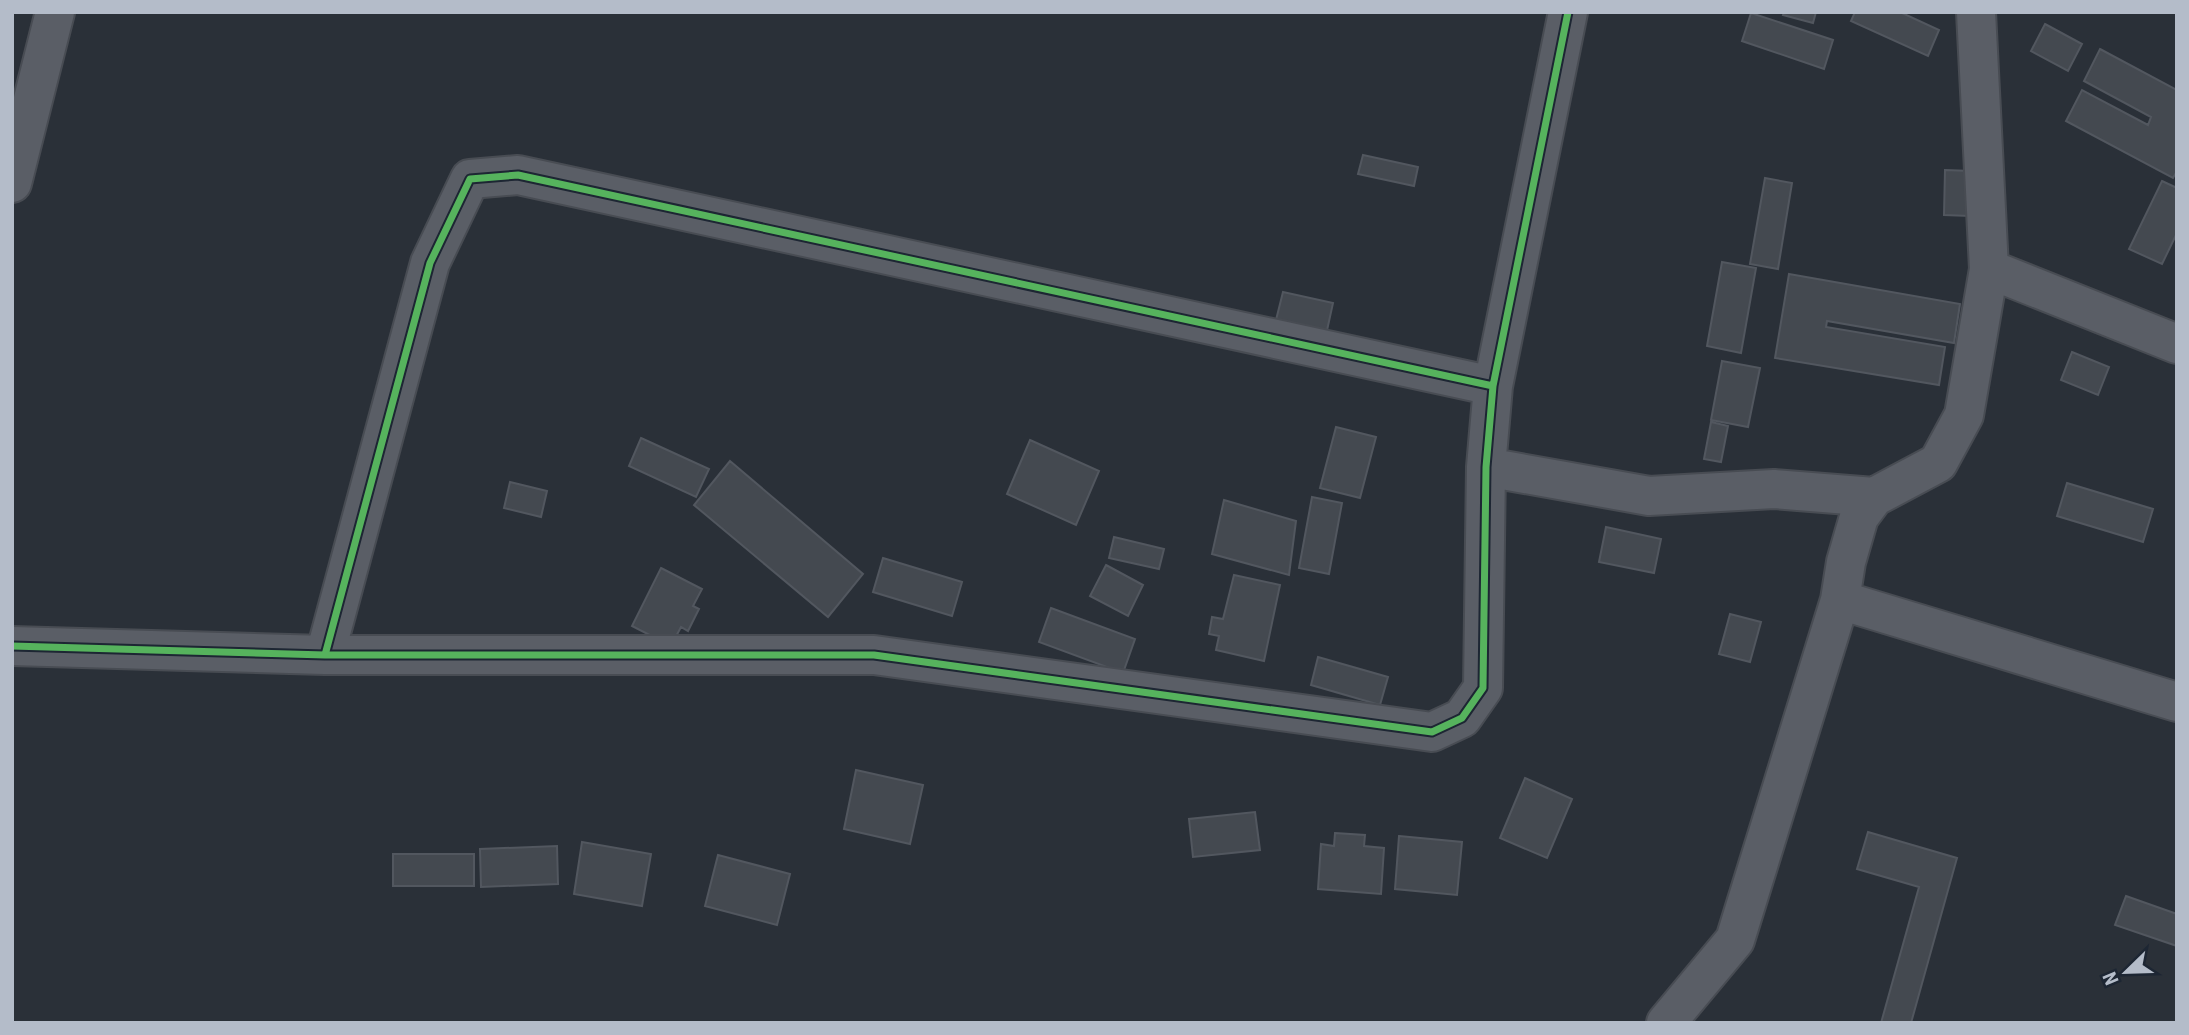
<svg xmlns="http://www.w3.org/2000/svg" width="2189" height="1035" font-family="'Roboto Condensed',sans-serif">
<style>
.building{fill:#444950;stroke:#52575f;stroke-width:2}
.lines{fill:none;stroke-linecap:round;stroke-linejoin:round}
.minor-casing{stroke:#484c53;stroke-width:42}
.minor{stroke:#5a5e66;stroke-width:38}
.cycleway-casing{stroke:#1d2633;stroke-width:11}
.cycleway{stroke:#56b35d;stroke-width:7}
</style>
<rect width="100%" height="100%" fill="#2a3038"/>
<path class="building" d="M 1784,12 L 1816,12 L 1813,23 L 1783,15 Z
M 1855,12 L 1900,12 L 1939,30 L 1928,56 L 1851,21 Z
M 1751,13 L 1833,40 L 1824,69 L 1742,41 Z
M 2045,24 L 2082,44 L 2068,71 L 2031,51 Z
M 2100,49 L 2177,90 L 2177,171 L 2173,178 L 2066,121 L 2082,90 L 2148,125 L 2151,117 L 2084,81 Z
M 1363,155 L 1418,167 L 1414,186 L 1358,174 Z
M 1945,170 L 1971,171 L 1970,216 L 1944,215 Z
M 1765,178 L 1792,183 L 1778,269 L 1750,264 Z
M 2162,181 L 2177,188 L 2177,233 L 2162,264 L 2129,249 Z
M 1722,262 L 1756,268 L 1741,353 L 1707,346 Z
M 1789,274 L 1960,304 L 1954,343 L 1827,321 L 1826,327 L 1945,347 L 1939,385 L 1775,358 Z
M 1283,292 L 1333,303 L 1326,335 L 1275,324 Z
M 2072,352 L 2109,367 L 2098,395 L 2061,380 Z
M 1722,361 L 1760,368 L 1748,427 L 1711,420 Z
M 1711,422 L 1728,426 L 1721,462 L 1704,459 Z
M 1336,427 L 1376,437 L 1360,498 L 1320,488 Z
M 641,438 L 709,469 L 696,497 L 629,466 Z
M 1030,440 L 1099,471 L 1076,525 L 1007,494 Z
M 730,461 L 863,574 L 828,617 L 694,505 Z
M 510,482 L 547,491 L 541,517 L 504,508 Z
M 2067,483 L 2153,509 L 2143,542 L 2057,516 Z
M 1312,497 L 1342,503 L 1329,574 L 1299,568 Z
M 1224,500 L 1296,521 L 1289,575 L 1212,554 Z
M 1606,527 L 1661,539 L 1654,573 L 1599,562 Z
M 1114,537 L 1164,549 L 1159,569 L 1109,558 Z
M 883,558 L 962,582 L 952,616 L 873,592 Z
M 1106,565 L 1143,585 L 1128,616 L 1090,596 Z
M 661,568 L 702,589 L 693,606 L 699,609 L 688,631 L 681,627 L 671,646 L 632,626 Z
M 1234,575 L 1280,585 L 1264,661 L 1216,650 L 1219,636 L 1209,634 L 1212,617 L 1223,619 Z
M 1051,608 L 1135,639 L 1123,673 L 1039,642 Z
M 1730,614 L 1761,622 L 1750,662 L 1719,654 Z
M 1318,657 L 1388,677 L 1380,705 L 1311,685 Z
M 856,770 L 923,785 L 910,844 L 844,829 Z
M 1525,778 L 1572,799 L 1547,858 L 1500,838 Z
M 1255,812 L 1260,850 L 1193,857 L 1189,819 Z
M 1868,832 L 1957,858 L 1911,1023 L 1881,1023 L 1919,887 L 1857,869 Z
M 1335,833 L 1365,835 L 1364,846 L 1384,848 L 1381,894 L 1318,889 L 1321,844 L 1334,846 Z
M 1399,836 L 1462,842 L 1457,895 L 1395,889 Z
M 582,842 L 651,854 L 642,906 L 574,894 Z
M 557,846 L 558,884 L 481,887 L 480,849 Z
M 393,854 L 474,854 L 474,886 L 393,886 Z
M 718,855 L 790,874 L 777,925 L 705,906 Z
M 2126,896 L 2177,914 L 2177,946 L 2115,925 Z"/>
<g class="lines">
<defs>
<path id="minor" d="M 12,183 L 55,12
M 1989,269 L 2177,344
M 1486,467 L 1649,496 L 1774,489 L 1874,497
M 1840,600 L 2177,702
M 12,646 L 325,655 L 874,655 L 1432,732 L 1462,718 L 1483,688 L 1486,467 L 1493,386 L 1568,12
M 325,655 L 430,263 L 470,179 L 518,175 L 1493,386
M 1666,1023 L 1735,940 L 1840,600 L 1846,562 L 1859,517 L 1874,497 L 1938,463 L 1964,415 L 1989,269 L 1976,12"/>
</defs>
<use href="#minor" class="minor-casing"/>
<use href="#minor" class="minor"/>
<defs>
<path id="cycleway" d="M 12,646 L 325,655 L 874,655 L 1432,732 L 1462,718 L 1483,688 L 1486,467 L 1493,386 L 1568,12
M 325,655 L 430,263 L 470,179 L 518,175 L 1493,386"/>
</defs>
<use href="#cycleway" class="cycleway-casing"/>
<use href="#cycleway" class="cycleway"/>
</g>
<rect width="2189" height="1035" fill="none" stroke="#b4bcc9" stroke-width="28"/>
<g transform="translate(2126 972) rotate(247)" stroke="#1d2633" stroke-width="5" paint-order="stroke">
<path d="M0-5L12 26L0 18L-12 26Z" fill="#b4bcc9"/>
<text y="-10" font-size="19" font-weight="bold" text-anchor="middle" fill="#b4bcc9">N</text>
</g>
</svg>
